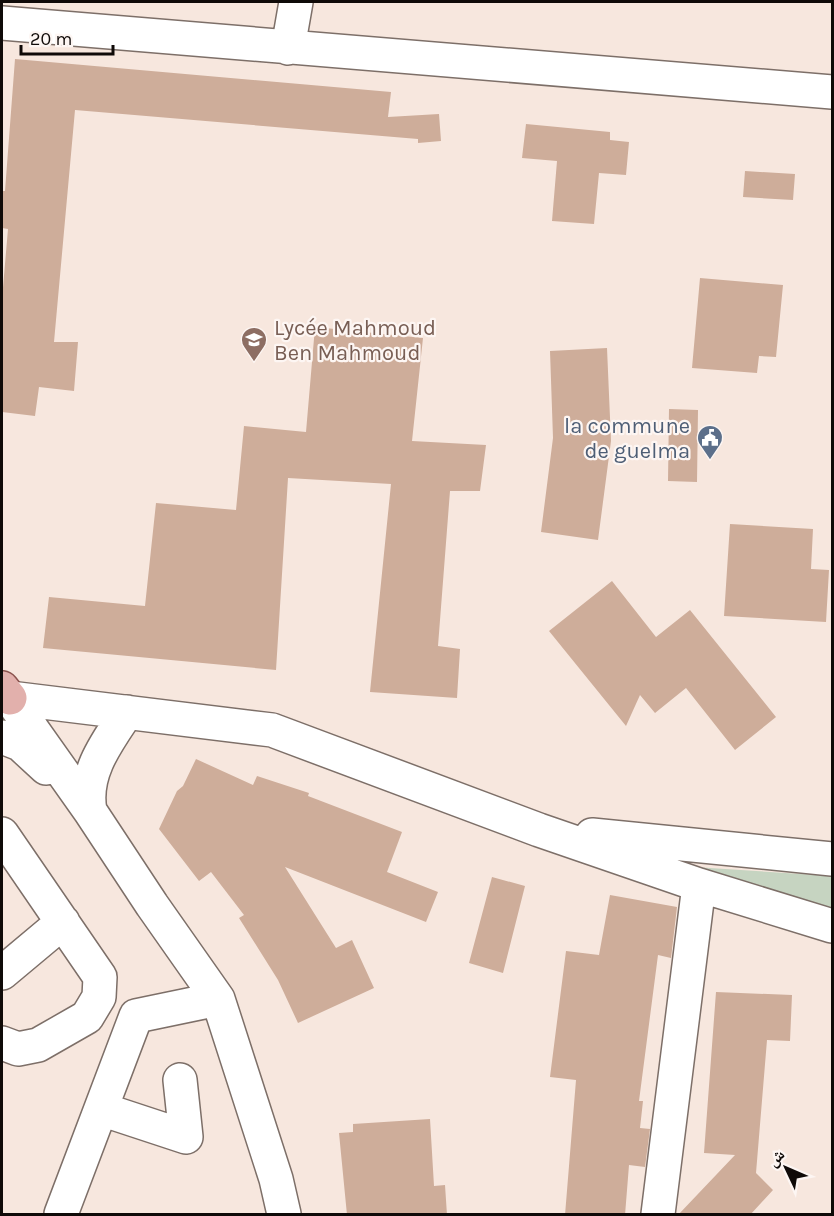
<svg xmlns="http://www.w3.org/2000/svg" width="834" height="1216" font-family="Karla,'Noto Naskh Arabic',sans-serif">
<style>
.green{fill:#c6d4c1}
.building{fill:#cead9a}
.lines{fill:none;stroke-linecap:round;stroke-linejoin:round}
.minor-casing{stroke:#7d6f68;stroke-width:36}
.major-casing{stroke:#8b534e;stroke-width:36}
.minor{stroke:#fff;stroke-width:33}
.major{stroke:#e2b0ac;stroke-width:33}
.labels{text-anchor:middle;stroke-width:4.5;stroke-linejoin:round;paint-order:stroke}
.education-label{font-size:22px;fill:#785e54;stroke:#fdf6f3;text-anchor:start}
.service-label{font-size:22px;fill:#4e5e75;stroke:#fdf6f3;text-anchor:end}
</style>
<rect width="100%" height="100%" fill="#f7e7de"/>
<path class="green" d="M 679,866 L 832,876 L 832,910 Z"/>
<path class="building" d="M 15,59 L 391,92 L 388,117 L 439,114 L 441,141 L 418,143 L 418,139 L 75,110 L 54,342 L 78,342 L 74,391 L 39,387 L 35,416 L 2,412 L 2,299 L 8,229 L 2,228 L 2,191 L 5,191 Z
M 526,124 L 610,132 L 610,140 L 629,142 L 626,175 L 599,173 L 594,224 L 552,221 L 557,161 L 522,158 Z
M 745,171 L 795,174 L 793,200 L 743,197 Z
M 700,278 L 783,285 L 776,357 L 759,356 L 757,373 L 692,368 Z
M 315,327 L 423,338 L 412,441 L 486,445 L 480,491 L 450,491 L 438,646 L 460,649 L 457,698 L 370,692 L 391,484 L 288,478 L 276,670 L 43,648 L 49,597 L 145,606 L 156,503 L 236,510 L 244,426 L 306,432 Z
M 607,348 L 611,441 L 598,540 L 541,532 L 553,438 L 550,351 Z
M 669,409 L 698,410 L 697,482 L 668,481 Z
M 730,524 L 813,529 L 811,569 L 829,570 L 826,622 L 724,616 Z
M 612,581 L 656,637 L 690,610 L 776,717 L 735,750 L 686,688 L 655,713 L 640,695 L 626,726 L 549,631 Z
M 196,759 L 253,785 L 257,776 L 309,793 L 308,796 L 402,832 L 387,872 L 438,892 L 426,922 L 285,867 L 336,948 L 352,940 L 374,988 L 298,1023 L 278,980 L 239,918 L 244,915 L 211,872 L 199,881 L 159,829 L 177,791 L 183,786 Z
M 492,877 L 525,886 L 503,973 L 469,963 Z
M 610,895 L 677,907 L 671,958 L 658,955 L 639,1101 L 643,1101 L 640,1128 L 650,1129 L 645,1167 L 629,1165 L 625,1215 L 565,1215 L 576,1080 L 550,1077 L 566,951 L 599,955 Z
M 716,992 L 792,995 L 790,1041 L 767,1040 L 756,1173 L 773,1190 L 750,1215 L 678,1215 L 735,1155 L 704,1153 Z
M 430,1119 L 434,1186 L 445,1185 L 447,1215 L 347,1215 L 339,1133 L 353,1132 L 353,1124 Z"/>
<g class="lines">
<defs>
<path id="minor" d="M 2,23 L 832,92
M 288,48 L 296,2
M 10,698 L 272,730 L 539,830 L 699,885 L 832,926
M 10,698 L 90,811 L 152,905 L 218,999 L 276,1179 L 284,1214
M 2,737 L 20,744 L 46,768
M 90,811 C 83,773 107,742 127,712
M 2,834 L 100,977 L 99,997 L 87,1017 L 38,1045 L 18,1049 L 2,1043
M 592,835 L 832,859
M 2,973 L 63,922
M 101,1109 L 186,1137 L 180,1080
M 61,1214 L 136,1016 L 218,999
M 658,1214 L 699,885"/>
<path id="major" d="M 2,688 L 10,698"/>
</defs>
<use href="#minor" class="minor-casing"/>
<use href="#major" class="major-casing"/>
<use href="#minor" class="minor"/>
<use href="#major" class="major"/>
</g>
<defs>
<symbol id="school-pin" viewBox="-11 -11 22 30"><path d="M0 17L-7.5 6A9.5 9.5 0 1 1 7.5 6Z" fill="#8d6e63" stroke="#fdf6f3"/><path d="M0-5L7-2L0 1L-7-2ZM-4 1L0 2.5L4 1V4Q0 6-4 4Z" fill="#fff"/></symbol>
<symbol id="civic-pin" viewBox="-11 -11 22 30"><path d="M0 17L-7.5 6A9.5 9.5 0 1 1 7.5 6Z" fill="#5c6f8a" stroke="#fdf6f3"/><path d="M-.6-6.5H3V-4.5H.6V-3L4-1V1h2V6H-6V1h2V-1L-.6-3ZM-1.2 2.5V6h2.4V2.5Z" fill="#fff"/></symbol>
</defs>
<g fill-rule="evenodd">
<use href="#school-pin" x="239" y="325" width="30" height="40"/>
<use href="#civic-pin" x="695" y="423" width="30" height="40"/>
</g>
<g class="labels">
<g class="education-label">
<text x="274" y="335">Lycée Mahmoud<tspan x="274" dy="25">Ben Mahmoud</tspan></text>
</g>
<g class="service-label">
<text x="690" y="433">la commune<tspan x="690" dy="25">de guelma</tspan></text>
</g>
</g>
<rect width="834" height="1216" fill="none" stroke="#0f0a08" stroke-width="6"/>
<g transform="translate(786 1168) rotate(314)" stroke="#fdf6f3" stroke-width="4.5" paint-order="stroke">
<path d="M0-4.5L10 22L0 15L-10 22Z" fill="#0f0a08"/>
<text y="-9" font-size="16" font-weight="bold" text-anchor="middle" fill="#0f0a08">ش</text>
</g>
<path d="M21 45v9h92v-9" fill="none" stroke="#0f0a08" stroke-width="3"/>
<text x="30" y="45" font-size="18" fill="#0f0a08" stroke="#fdf6f3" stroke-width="4.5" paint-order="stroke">20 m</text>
</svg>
